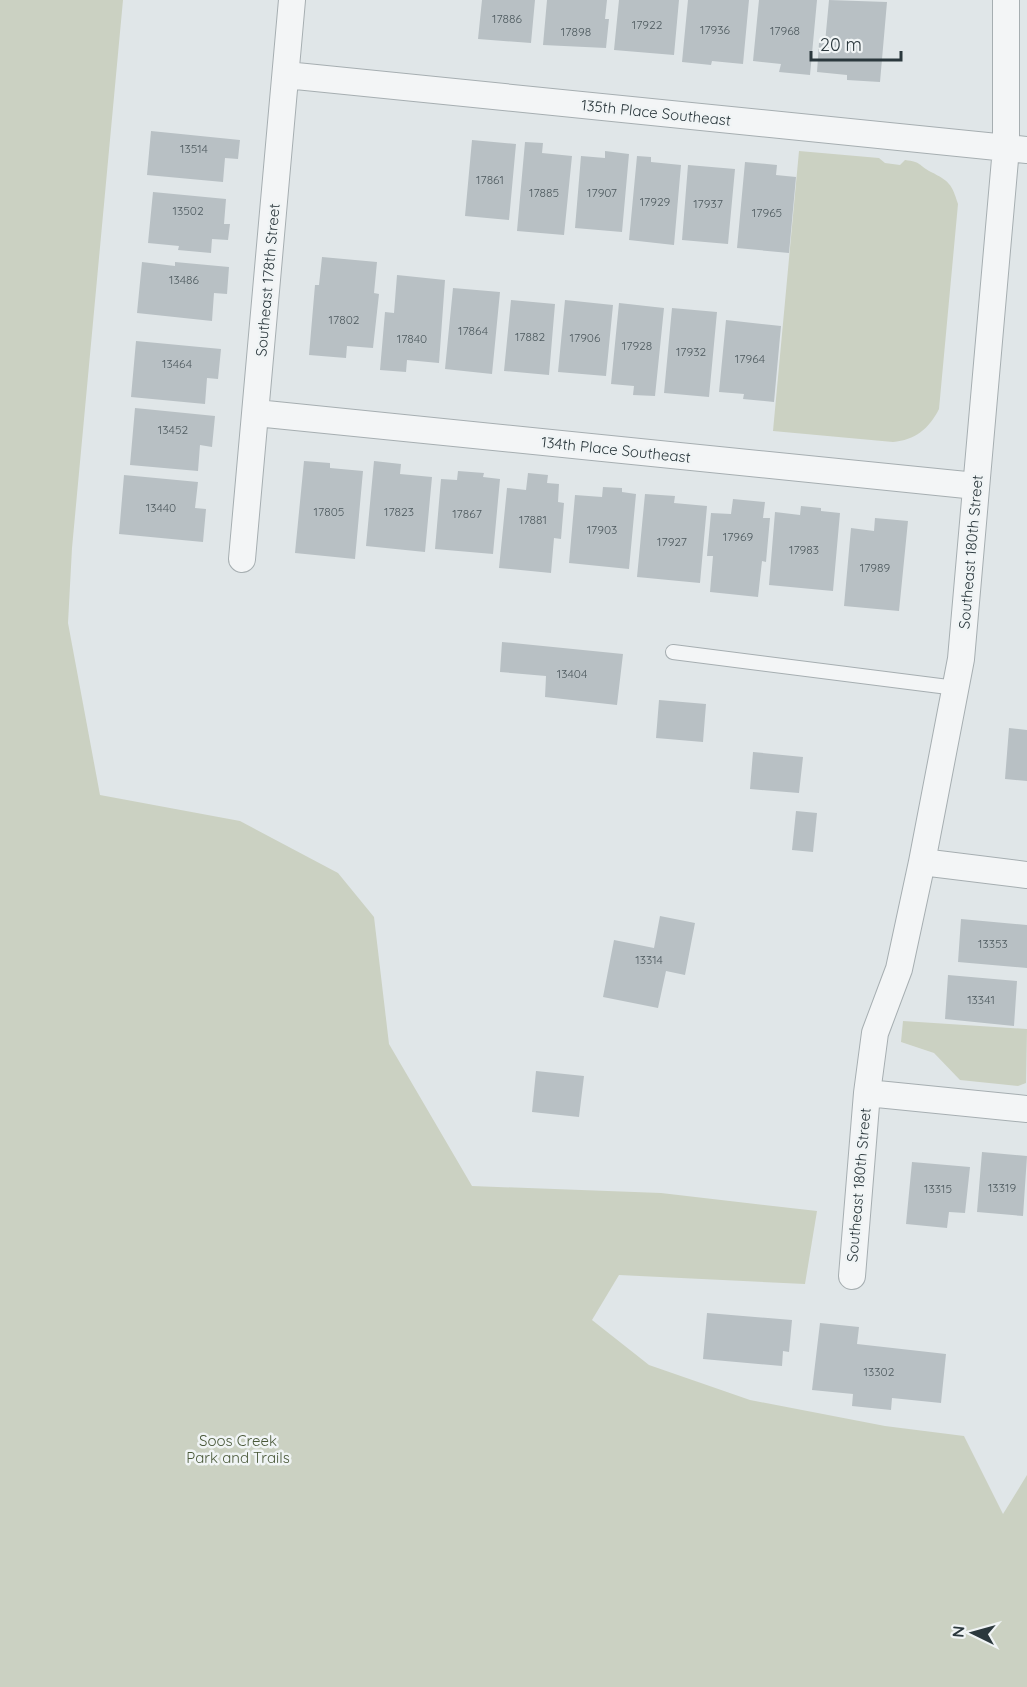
<svg xmlns="http://www.w3.org/2000/svg" width="1027" height="1687" font-family="Quicksand,sans-serif">
<style>
.green{fill:#cbd1c2}
.building{fill:#b8c0c4}
.lines{fill:none;stroke-linecap:round;stroke-linejoin:round}
.lane-casing{stroke:#a6aeb1;stroke-width:16}
.street-casing{stroke:#a6aeb1;stroke-width:28}
.lane{stroke:#f3f5f6;stroke-width:14}
.street{stroke:#f3f5f6;stroke-width:26}
.labels{text-anchor:middle;stroke-width:5;stroke-linejoin:round;paint-order:stroke}
.number-label{font-size:12px;fill:#4e5a5f}
.street-label{font-size:15px;fill:#2b383d;stroke:#f0f4f5}
.park-label{font-size:15px;fill:#495839;stroke:#f0f4f5}
</style>
<rect width="100%" height="100%" fill="#e0e6e8"/>
<path class="green" d="M 0,0 L 123,0 L 72,548 L 68,623 L 100,795 L 240,821 L 338,873 L 374,917 L 389,1044 L 472,1186 L 661,1193 L 817,1211 L 805,1284 L 619,1275 L 592,1320 L 649,1365 L 750,1400 L 885,1426 L 964,1436 L 1003,1514 L 1027,1475 L 1027,1687 L 0,1687 Z
M 799,151 L 879,158 L 885,163 L 900,165 L 905,160 C 922,162 918,165 931,172 C 949,181 952,184 958,204 L 939,409 C 929,429 915,440 893,442 L 773,431 Z
M 903,1021 L 1027,1029 L 1026,1083 L 1018,1086 L 960,1080 L 934,1053 L 901,1042 Z"/>
<path class="building" d="M 482,0 L 535,0 L 531,43 L 478,39 Z
M 547,0 L 607,0 L 605,19 L 609,19 L 606,48 L 543,45 Z
M 619,0 L 679,0 L 674,55 L 614,50 Z
M 688,0 L 749,0 L 743,64 L 712,61 L 711,65 L 682,62 Z
M 759,0 L 817,0 L 810,75 L 779,72 L 781,64 L 753,61 Z
M 829,0 L 887,2 L 880,82 L 847,80 L 847,75 L 817,72 L 819,43 L 825,43 Z
M 151,131 L 240,140 L 238,159 L 225,158 L 223,182 L 147,175 Z
M 472,140 L 516,144 L 509,220 L 465,216 Z
M 525,142 L 543,143 L 542,153 L 572,156 L 564,235 L 517,231 Z
M 605,151 L 629,154 L 622,232 L 575,228 L 581,156 L 605,158 Z
M 637,156 L 651,157 L 651,162 L 681,165 L 674,245 L 629,240 Z
M 745,162 L 777,165 L 776,175 L 796,177 L 789,253 L 737,248 Z
M 688,165 L 735,169 L 728,244 L 682,240 Z
M 153,192 L 226,199 L 224,224 L 230,224 L 228,240 L 212,239 L 211,253 L 178,250 L 179,246 L 148,243 Z
M 322,257 L 377,262 L 374,293 L 379,294 L 373,348 L 347,346 L 346,358 L 309,355 L 315,285 L 319,285 Z
M 142,262 L 175,266 L 175,262 L 229,267 L 227,294 L 214,293 L 212,321 L 137,313 Z
M 397,275 L 445,280 L 439,363 L 407,360 L 406,372 L 380,370 L 385,312 L 394,313 Z
M 453,288 L 500,292 L 492,374 L 445,369 Z
M 511,300 L 555,304 L 549,375 L 504,371 Z
M 565,300 L 613,305 L 606,376 L 558,372 Z
M 619,303 L 664,308 L 655,396 L 633,395 L 634,386 L 611,384 Z
M 672,308 L 717,312 L 709,397 L 664,393 Z
M 726,320 L 781,326 L 774,402 L 743,399 L 744,394 L 719,392 Z
M 136,341 L 221,349 L 218,379 L 207,378 L 205,404 L 131,397 Z
M 135,408 L 215,416 L 212,447 L 200,445 L 198,471 L 130,465 Z
M 304,461 L 330,463 L 330,468 L 363,471 L 355,559 L 295,553 Z
M 374,461 L 401,464 L 400,474 L 432,477 L 425,552 L 366,546 Z
M 458,471 L 484,473 L 483,477 L 500,479 L 493,554 L 435,549 L 441,479 L 457,480 Z
M 528,473 L 548,475 L 547,483 L 559,484 L 558,502 L 564,503 L 561,539 L 554,538 L 551,573 L 499,568 L 507,488 L 526,490 Z
M 124,475 L 198,482 L 195,508 L 206,509 L 203,542 L 119,534 Z
M 603,487 L 622,488 L 622,492 L 636,494 L 629,569 L 569,563 L 575,495 L 602,497 Z
M 645,494 L 675,496 L 674,503 L 707,506 L 700,583 L 637,577 Z
M 733,499 L 765,502 L 763,518 L 770,518 L 766,562 L 762,561 L 758,597 L 710,592 L 713,556 L 707,556 L 711,513 L 731,514 Z
M 801,506 L 821,508 L 821,511 L 840,513 L 833,591 L 769,585 L 775,512 L 800,515 Z
M 875,518 L 908,521 L 899,611 L 844,606 L 851,528 L 874,531 Z
M 502,642 L 623,654 L 617,705 L 545,697 L 546,676 L 500,672 Z
M 659,700 L 706,704 L 703,742 L 656,738 Z
M 1009,728 L 1027,730 L 1027,781 L 1005,779 Z
M 753,752 L 803,757 L 799,793 L 750,789 Z
M 796,811 L 817,813 L 813,852 L 792,850 Z
M 660,916 L 695,923 L 685,975 L 666,971 L 658,1008 L 603,997 L 614,940 L 654,948 Z
M 961,919 L 1027,925 L 1027,968 L 958,962 Z
M 948,975 L 1017,981 L 1014,1026 L 945,1019 Z
M 536,1071 L 584,1076 L 579,1117 L 532,1112 Z
M 982,1152 L 1027,1156 L 1023,1216 L 977,1212 Z
M 912,1162 L 970,1167 L 965,1213 L 949,1212 L 947,1228 L 906,1224 Z
M 707,1313 L 792,1320 L 789,1352 L 783,1351 L 782,1366 L 703,1359 Z
M 820,1323 L 859,1327 L 857,1344 L 946,1354 L 941,1403 L 892,1398 L 891,1410 L 852,1406 L 853,1394 L 812,1390 Z"/>
<g class="lines">
<defs>
<path id="lane" d="M 673,652 L 956,688"/>
<path id="street" d="M 286,75 L 1027,150
M 256,413 L 976,486
M 242,559 L 292,0
M 922,862 L 1027,875
M 867,1093 L 1027,1109
M 852,1276 L 867,1093 L 875,1033 L 899,969 L 922,862 L 961,659 L 1006,148 L 1006,0"/>
</defs>
<use href="#lane" class="lane-casing"/>
<use href="#street" class="street-casing"/>
<use href="#lane" class="lane"/>
<use href="#street" class="street"/>
</g>
<g class="labels">
<g class="number-label">
<text x="507" y="23">17886</text>
<text x="647" y="29">17922</text>
<text x="715" y="34">17936</text>
<text x="785" y="35">17968</text>
<text x="576" y="36">17898</text>
<text x="194" y="153">13514</text>
<text x="490" y="184">17861</text>
<text x="544" y="197">17885</text>
<text x="602" y="197">17907</text>
<text x="655" y="206">17929</text>
<text x="708" y="208">17937</text>
<text x="188" y="215">13502</text>
<text x="767" y="217">17965</text>
<text x="184" y="284">13486</text>
<text x="344" y="324">17802</text>
<text x="473" y="335">17864</text>
<text x="530" y="341">17882</text>
<text x="585" y="342">17906</text>
<text x="412" y="343">17840</text>
<text x="637" y="350">17928</text>
<text x="691" y="356">17932</text>
<text x="750" y="363">17964</text>
<text x="177" y="368">13464</text>
<text x="173" y="434">13452</text>
<text x="161" y="512">13440</text>
<text x="329" y="516">17805</text>
<text x="399" y="516">17823</text>
<text x="467" y="518">17867</text>
<text x="533" y="524">17881</text>
<text x="602" y="534">17903</text>
<text x="738" y="541">17969</text>
<text x="672" y="546">17927</text>
<text x="804" y="554">17983</text>
<text x="875" y="572">17989</text>
<text x="572" y="678">13404</text>
<text x="993" y="948">13353</text>
<text x="649" y="964">13314</text>
<text x="981" y="1004">13341</text>
<text x="1002" y="1192">13319</text>
<text x="938" y="1193">13315</text>
<text x="879" y="1376">13302</text>
</g>
<g class="street-label">
<text transform="translate(656 113) rotate(6)" y="5">135th Place Southeast</text>
<text transform="translate(268 280) rotate(-85)" y="5">Southeast 178th Street</text>
<text transform="translate(616 450) rotate(6)" y="5">134th Place Southeast</text>
<text transform="translate(971 552) rotate(-85)" y="5">Southeast 180th Street</text>
<text transform="translate(859 1185) rotate(-85)" y="5">Southeast 180th Street</text>
</g>
<g class="park-label">
<text x="238" y="1446">Soos Creek<tspan x="238" dy="17">Park and Trails</tspan></text>
</g>
</g>
<g transform="translate(973 1633) rotate(275)" stroke="#f0f4f5" stroke-width="4.5" paint-order="stroke">
<path d="M0-4.5L10 22L0 15L-10 22Z" fill="#2b383d"/>
<text y="-9" font-size="16" font-weight="bold" text-anchor="middle" fill="#2b383d">N</text>
</g>
<path d="M811 51v9h90v-9" fill="none" stroke="#2b383d" stroke-width="3"/>
<text x="820" y="51" font-size="18" fill="#2b383d" stroke="#f0f4f5" stroke-width="4.5" paint-order="stroke">20 m</text>
</svg>
